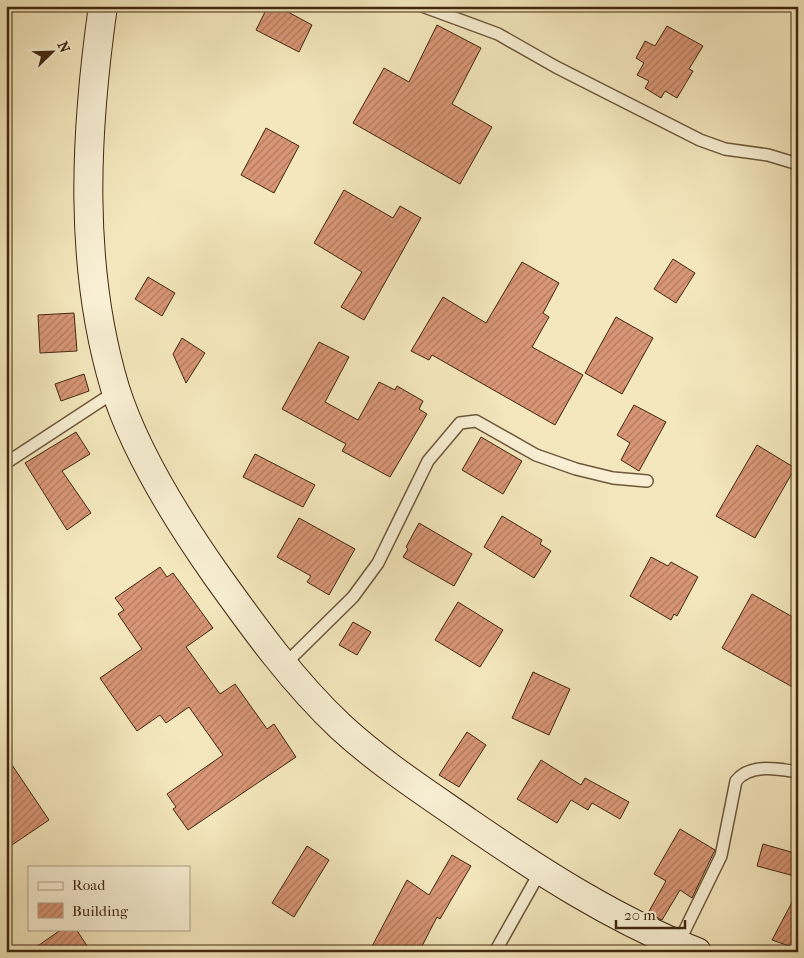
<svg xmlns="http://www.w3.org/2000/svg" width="804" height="958" font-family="'IM FELL French Canon',serif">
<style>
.building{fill:url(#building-hatch);stroke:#41280f}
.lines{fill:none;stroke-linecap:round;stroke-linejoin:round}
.lane-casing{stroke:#6e583a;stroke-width:14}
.secondary-casing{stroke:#41280f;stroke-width:30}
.lane{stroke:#f8efd4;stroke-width:11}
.secondary{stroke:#f8efd4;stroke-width:28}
</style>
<defs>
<pattern id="building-hatch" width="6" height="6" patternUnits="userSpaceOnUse" patternTransform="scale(1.25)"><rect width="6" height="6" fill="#d89676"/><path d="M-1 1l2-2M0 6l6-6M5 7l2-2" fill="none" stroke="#b17a5f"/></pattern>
</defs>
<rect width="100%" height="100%" fill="#f4e7bd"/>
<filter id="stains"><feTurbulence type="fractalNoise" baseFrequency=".004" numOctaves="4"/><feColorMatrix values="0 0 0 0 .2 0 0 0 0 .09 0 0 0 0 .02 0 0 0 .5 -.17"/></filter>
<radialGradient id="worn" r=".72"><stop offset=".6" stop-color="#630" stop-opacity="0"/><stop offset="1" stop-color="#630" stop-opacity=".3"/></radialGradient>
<path class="building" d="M 268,6 L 277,6 L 312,25 L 299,52 L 256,30 Z
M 437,25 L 481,48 L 452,104 L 492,127 L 460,184 L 353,123 L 384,68 L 409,82 Z
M 667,26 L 703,46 L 689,69 L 693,71 L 677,98 L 665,91 L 661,98 L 645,88 L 649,81 L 637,75 L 644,63 L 636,58 L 645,41 L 655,46 Z
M 266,128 L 299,146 L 274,193 L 241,175 Z
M 344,190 L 393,218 L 400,206 L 421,218 L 364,320 L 341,307 L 362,272 L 314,243 Z
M 673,259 L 695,273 L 676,303 L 654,289 Z
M 522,262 L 559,283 L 543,313 L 549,317 L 532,347 L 583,375 L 555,425 L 432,355 L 429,360 L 411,351 L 443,297 L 486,323 Z
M 148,277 L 175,293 L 162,316 L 135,299 Z
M 74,313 L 77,351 L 40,353 L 38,315 Z
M 616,317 L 653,338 L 622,394 L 585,373 Z
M 182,338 L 205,353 L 186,383 L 173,354 Z
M 319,342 L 349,357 L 325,402 L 358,420 L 379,382 L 395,390 L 397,386 L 423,401 L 419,409 L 427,414 L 390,477 L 342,451 L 346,444 L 282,409 Z
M 84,374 L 89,391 L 61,401 L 55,384 Z
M 634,405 L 666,422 L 639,471 L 621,460 L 630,443 L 617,435 Z
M 76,432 L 90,454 L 62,471 L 91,513 L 67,530 L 25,463 Z
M 481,437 L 522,461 L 503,494 L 462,470 Z
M 757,445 L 795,468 L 755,538 L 716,516 Z
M 255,454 L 315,485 L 303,507 L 243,477 Z
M 502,516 L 542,540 L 540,544 L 551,551 L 534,578 L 484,547 Z
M 299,518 L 355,549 L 329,595 L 307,582 L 311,576 L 277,557 Z
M 419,523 L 472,554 L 454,586 L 403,557 L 408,549 L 406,547 Z
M 651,557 L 668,566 L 671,562 L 698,577 L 677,616 L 674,614 L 671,620 L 630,596 Z
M 160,567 L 167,577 L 173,573 L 213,628 L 186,647 L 220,694 L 235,684 L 267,729 L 274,724 L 296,757 L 188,830 L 173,809 L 176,807 L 167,794 L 223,755 L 189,707 L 166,723 L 160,715 L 137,731 L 100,678 L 142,649 L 118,614 L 124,610 L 115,598 Z
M 752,594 L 798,620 L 798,690 L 722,648 Z
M 458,602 L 503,630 L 480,667 L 435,640 Z
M 353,622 L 371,632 L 357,655 L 339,645 Z
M 533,672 L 570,689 L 549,735 L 512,718 Z
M 467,732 L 486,745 L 459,787 L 439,775 Z
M 6,756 L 49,820 L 6,849 Z
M 541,760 L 581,785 L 585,778 L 629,802 L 620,819 L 592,803 L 588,810 L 571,800 L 557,823 L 517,799 Z
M 680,829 L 715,850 L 692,898 L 680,890 L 662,920 L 648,913 L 666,881 L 654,874 Z
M 763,844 L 798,854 L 798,877 L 757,866 Z
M 307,846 L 329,860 L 294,917 L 272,903 Z
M 452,855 L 471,866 L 440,919 L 437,917 L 419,952 L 369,952 L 407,880 L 429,895 Z
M 798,891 L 798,949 L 772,940 Z
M 62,929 L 76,929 L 91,952 L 29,952 Z"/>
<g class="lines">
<defs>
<path id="lane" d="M 422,6 L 498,34 L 556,67 L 700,140 L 725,149 L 768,155 L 798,164
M 6,463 L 116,391
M 284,665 L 353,597 L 378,563 L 428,461 L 460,423 L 476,421 L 536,455 L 576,469 L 613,478 L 647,481
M 678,944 L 721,856 L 736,781 C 750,763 778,769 798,772
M 495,952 L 540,872"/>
<path id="secondary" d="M 103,6 C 85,132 78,265 115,388 C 135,452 179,522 217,576 C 255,629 293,682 341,727 C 380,763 425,792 468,822 C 541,872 615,920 697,952"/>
</defs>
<use href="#lane" class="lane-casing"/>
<use href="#secondary" class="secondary-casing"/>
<use href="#lane" class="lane"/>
<use href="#secondary" class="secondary"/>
</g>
<rect width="804" height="958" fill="none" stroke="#f4e7bd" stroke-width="25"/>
<rect x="8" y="8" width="789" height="943" fill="none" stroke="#41280f" stroke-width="2.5"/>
<rect x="12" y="12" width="779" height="933" fill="none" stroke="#41280f"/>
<rect x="28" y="866" width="162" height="65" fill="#f8efd4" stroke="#af9f85"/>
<rect x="38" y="882" width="25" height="8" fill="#f8efd4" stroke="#af9f85"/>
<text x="72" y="890" font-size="15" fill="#41280f">Road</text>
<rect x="38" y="903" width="25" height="15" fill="url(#building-hatch)" stroke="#af9f85"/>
<text x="72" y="916" font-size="15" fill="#41280f">Building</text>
<g transform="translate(52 52) rotate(67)" stroke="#f8efd4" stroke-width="4" paint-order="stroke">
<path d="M0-4L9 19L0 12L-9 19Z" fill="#41280f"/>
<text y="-8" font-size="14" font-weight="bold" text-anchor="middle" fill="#41280f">N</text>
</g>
<path d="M616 920v8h69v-8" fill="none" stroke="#41280f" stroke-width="2.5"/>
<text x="624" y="920" font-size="15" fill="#41280f" stroke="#f8efd4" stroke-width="4" paint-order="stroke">20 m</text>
<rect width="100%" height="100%" filter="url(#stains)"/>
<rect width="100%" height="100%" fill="url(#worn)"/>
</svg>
